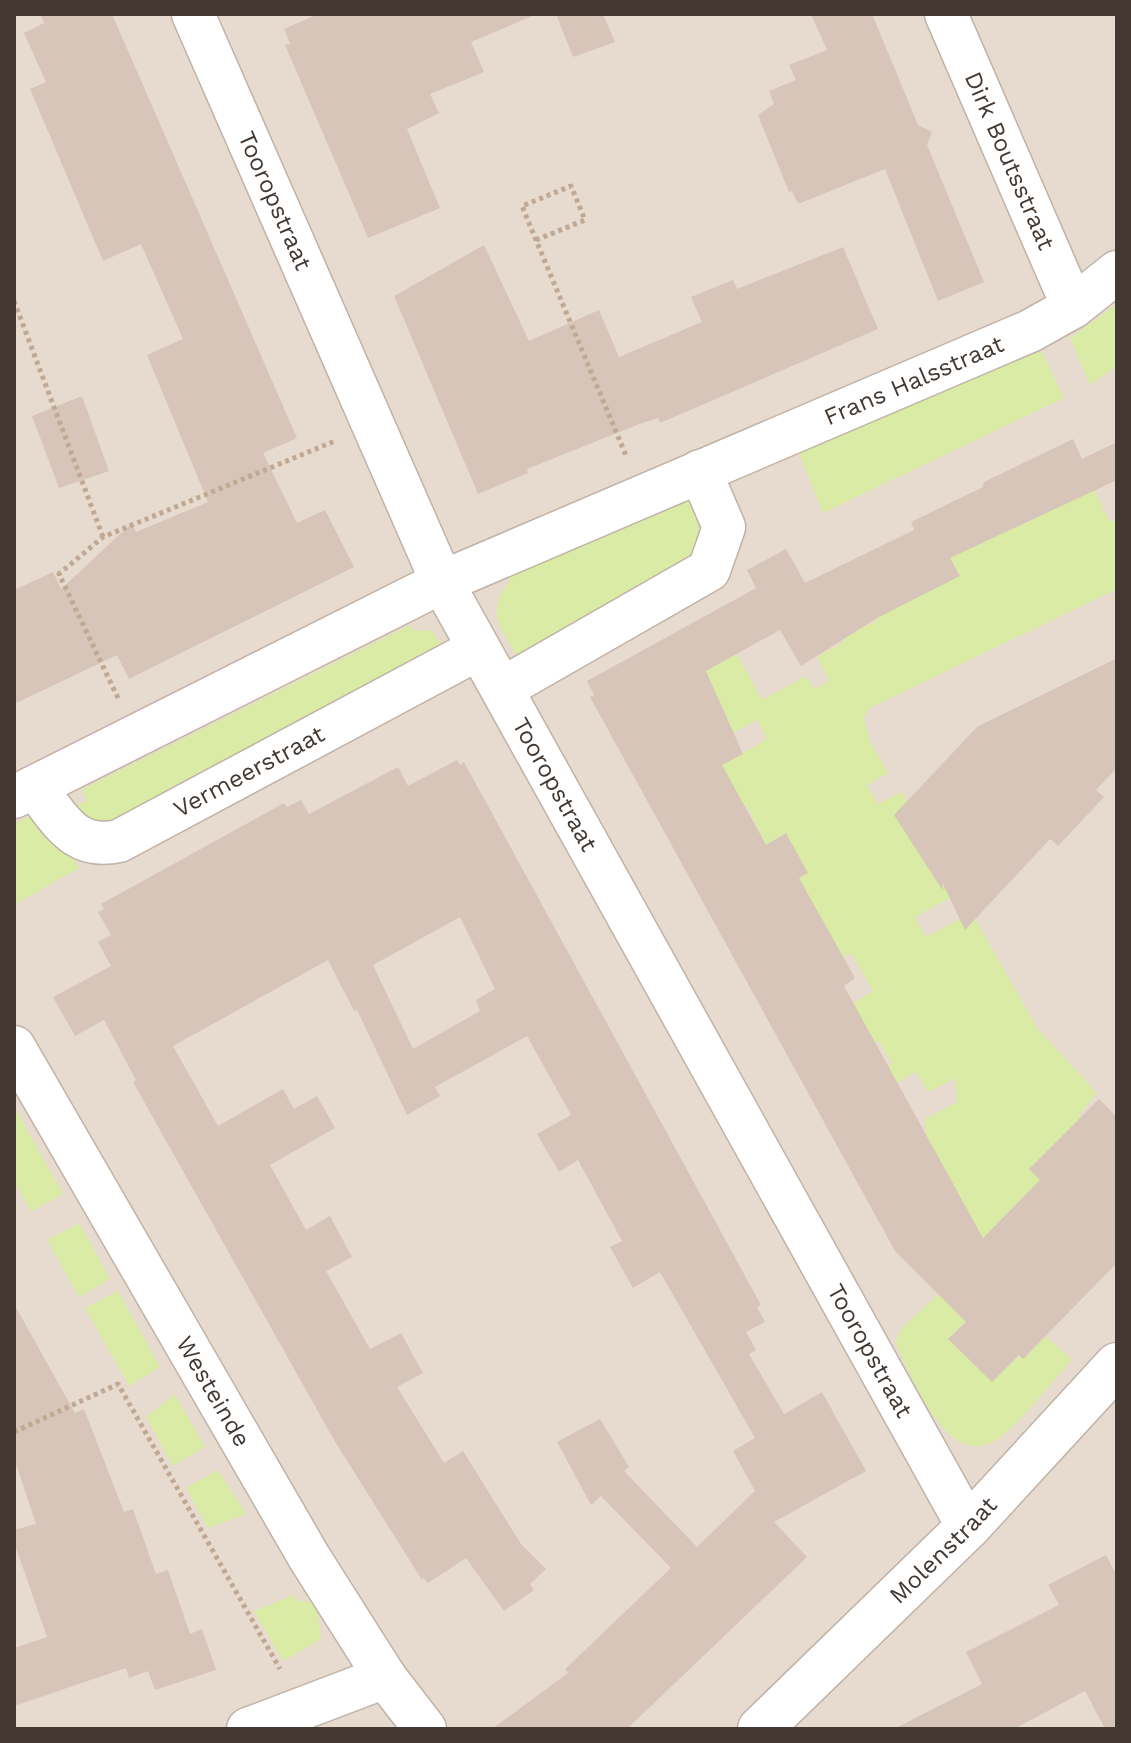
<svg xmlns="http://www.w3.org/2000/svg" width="1131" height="1743" font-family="'Work Sans',sans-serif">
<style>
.residential{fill:#e7dacf}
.green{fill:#daeba6}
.building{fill:#d8c5b9;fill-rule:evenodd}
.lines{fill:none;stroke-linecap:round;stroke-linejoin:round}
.minor-casing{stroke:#c1b2a6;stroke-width:45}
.tertiary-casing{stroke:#c1b2a6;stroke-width:47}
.path{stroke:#c1a893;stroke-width:5;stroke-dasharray:4 4;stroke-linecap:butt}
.minor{stroke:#fff;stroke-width:42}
.tertiary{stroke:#fff;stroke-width:44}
.labels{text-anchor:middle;stroke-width:8;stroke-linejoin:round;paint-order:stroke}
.street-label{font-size:24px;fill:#443932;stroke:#fff}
</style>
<rect width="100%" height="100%" fill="#f2eae1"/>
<path class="residential" d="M 14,14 L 1117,14 L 1117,1729 L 14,1729 Z"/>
<path class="green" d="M 1117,304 L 1117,366 L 1090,385 L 1070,338 Z
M 1040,348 L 1064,398 L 823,513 L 798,450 Z
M 1095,490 L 1103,508 L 1101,513 L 1105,512 L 1109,521 L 1117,521 L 1117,589 L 868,709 L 864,718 L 870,741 L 888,773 L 867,785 L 878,804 L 902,792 L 959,893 L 915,917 L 925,937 L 972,913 L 1038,1029 L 1097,1093 L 1079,1115 L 1117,1152 L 974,1332 L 964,1323 L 949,1339 L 991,1350 L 1008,1366 L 1020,1355 L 1024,1359 L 1041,1340 L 1038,1336 L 1042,1333 L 1072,1360 C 1050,1383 1024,1420 999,1438 C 948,1475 912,1376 895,1342 L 901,1329 L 938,1294 L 925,1119 L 957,1102 L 955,1078 L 928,1092 L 916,1072 L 878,1093 L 863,1080 L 892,1063 L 879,1041 L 850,1057 L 833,1015 L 873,991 L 851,953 L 810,976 L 784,886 L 807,873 L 786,833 L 766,845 L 747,806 L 719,819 L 701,777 L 767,739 L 757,720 L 731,734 L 652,699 L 717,617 L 762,700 L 806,676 L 814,689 L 829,681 L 817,657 L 839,645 L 852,632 L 877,621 L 877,618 L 956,569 L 943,542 Z
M 691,493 L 705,525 L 694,560 L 519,660 C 502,628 484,614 509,582 L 508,575 Z
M 410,625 L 413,630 L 432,631 L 442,646 L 111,829 L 67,810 L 87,800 L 82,789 Z
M 33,814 L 46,837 L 75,861 L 79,868 L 14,905 L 14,824 Z
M 14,1106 L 63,1194 L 31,1212 L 14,1181 Z
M 79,1223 L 110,1279 L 79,1297 L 47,1240 Z
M 118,1291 L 160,1367 L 129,1386 L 85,1308 Z
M 175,1394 L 205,1447 L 173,1466 L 146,1417 Z
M 218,1470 L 246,1514 L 208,1528 L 186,1488 Z
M 294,1595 L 298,1601 L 311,1602 L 318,1614 L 321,1639 L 283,1661 L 254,1611 Z"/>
<path class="building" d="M 40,14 L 112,14 L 297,438 L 263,453 L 297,523 L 325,510 L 354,567 L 129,679 L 117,655 L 14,704 L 14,590 L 53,572 L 61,589 L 132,523 L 136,532 L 208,502 L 147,355 L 183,339 L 141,244 L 103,261 L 30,89 L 46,82 L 24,33 L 44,23 Z
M 318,14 L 537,14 L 471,42 L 484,72 L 430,94 L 439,113 L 407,129 L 440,208 L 368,238 L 285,45 L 290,44 L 284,29 Z
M 556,14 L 603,14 L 615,42 L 573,57 Z
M 811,14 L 872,14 L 918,125 L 932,132 L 927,145 L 984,282 L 938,301 L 885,169 L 798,204 L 792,191 L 789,192 L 758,115 L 774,104 L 769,91 L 796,80 L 789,65 L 827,50 Z
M 484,245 L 529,341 L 599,310 L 619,357 L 702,322 L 691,297 L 733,280 L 737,289 L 843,247 L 878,329 L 660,423 L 658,418 L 642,423 L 527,469 L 528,473 L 478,494 L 394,296 Z
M 82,396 L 109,471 L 59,488 L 32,416 Z
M 1073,439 L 1082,459 L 1117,442 L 1117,480 L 950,558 L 960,576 L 877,618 L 801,666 L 780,630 L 706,671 L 743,754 L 722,765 L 766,845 L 786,833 L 808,873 L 799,878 L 855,978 L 844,986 L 983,1238 L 1040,1180 L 1029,1169 L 1099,1099 L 1117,1117 L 1117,1263 L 1023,1359 L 1019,1355 L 992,1382 L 948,1339 L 966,1322 L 895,1251 L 590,697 L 594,695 L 587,681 L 756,588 L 747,570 L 786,549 L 805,583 L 914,530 L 911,522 L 983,487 L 984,482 Z
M 1117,658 L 1117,768 L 1096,790 L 1104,797 L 1058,846 L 1050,839 L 965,930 L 942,882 L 943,891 L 894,815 L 977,727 Z
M 457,760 L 460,765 L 464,762 L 761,1305 L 757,1307 L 765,1322 L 746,1332 L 756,1350 L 749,1354 L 784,1414 L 822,1392 L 866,1471 L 774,1522 L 807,1557 L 627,1729 L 492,1729 L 568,1673 L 565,1669 L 671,1568 L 601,1496 L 591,1505 L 557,1442 L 600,1419 L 629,1467 L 624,1471 L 697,1547 L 755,1491 L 733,1451 L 755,1438 L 660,1272 L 633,1288 L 610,1247 L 622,1241 L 578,1160 L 559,1172 L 537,1134 L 571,1115 L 527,1036 L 435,1087 L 440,1096 L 407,1115 L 357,1010 L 354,1011 L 328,960 L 173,1046 L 218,1126 L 283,1089 L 294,1109 L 317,1096 L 335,1128 L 270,1165 L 306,1230 L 330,1216 L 352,1257 L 326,1271 L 370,1349 L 401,1333 L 423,1373 L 397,1387 L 444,1463 L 463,1451 L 521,1544 L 546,1569 L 530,1584 L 534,1590 L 504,1611 L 466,1558 L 428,1583 L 424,1578 L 422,1580 L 334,1440 L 133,1082 L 136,1080 L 104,1020 L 75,1036 L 53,997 L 111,966 L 98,942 L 111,935 L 98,912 L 104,909 L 101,904 L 284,803 L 287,807 L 301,800 L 309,814 L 398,767 L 408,786 ZM 460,917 L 495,989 L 476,1000 L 480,1011 L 413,1049 L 373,965 Z
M 14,1304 L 75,1413 L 84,1409 L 124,1512 L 133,1509 L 156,1574 L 168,1570 L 190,1634 L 202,1629 L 216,1670 L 155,1690 L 148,1671 L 129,1678 L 126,1668 L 14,1706 L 14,1648 L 47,1637 L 14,1542 L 14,1530 L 36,1524 L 14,1458 Z
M 1106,1555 L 1117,1576 L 1117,1729 L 1105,1729 L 1085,1691 L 1014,1729 L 894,1729 L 982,1684 L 966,1652 L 1059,1605 L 1048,1585 Z"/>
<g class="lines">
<defs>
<g id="minor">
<path id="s1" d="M 193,14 L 442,582 L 968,1527"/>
<path id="s2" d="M 946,14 L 1073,307"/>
<path d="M 503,688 L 709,570 L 724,527 L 700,471"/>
<path id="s3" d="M 34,787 C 61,819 73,851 119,841 L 478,649"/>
<path id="s4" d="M 14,797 L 442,582 L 1030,331 L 1073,307 L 1117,272"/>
<path id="s5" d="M 14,1047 L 309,1557 L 385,1677 L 425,1729"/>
<path d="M 248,1729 L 385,1677"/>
</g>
<g id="tertiary">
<path id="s6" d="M 760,1729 L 968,1527 L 1117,1365"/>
</g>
</defs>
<use href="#minor" class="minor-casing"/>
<use href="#tertiary" class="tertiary-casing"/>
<path class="path" d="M 536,240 L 585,220 L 571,186 L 522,206 L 536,240 L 627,458
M 14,301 L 103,537
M 118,698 L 59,574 L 103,537 L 335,441
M 14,1432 L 118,1384 L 280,1669"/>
<use href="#minor" class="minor"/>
<use href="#tertiary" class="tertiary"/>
</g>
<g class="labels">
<g class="street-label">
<text dy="8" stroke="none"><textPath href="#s2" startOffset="160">Dirk Boutsstraat</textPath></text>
<text dy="8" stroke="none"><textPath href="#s1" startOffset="204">Tooropstraat</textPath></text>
<text dy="8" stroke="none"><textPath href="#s4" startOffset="992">Frans Halsstraat</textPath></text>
<text dy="8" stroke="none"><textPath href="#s3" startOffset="256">Vermeerstraat</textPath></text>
<text dy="8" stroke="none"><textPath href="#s1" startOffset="852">Tooropstraat</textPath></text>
<text dy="8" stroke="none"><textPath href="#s1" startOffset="1500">Tooropstraat</textPath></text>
<text dy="8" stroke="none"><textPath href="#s5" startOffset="398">Westeinde</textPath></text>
<text dy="8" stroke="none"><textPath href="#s6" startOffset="256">Molenstraat</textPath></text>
</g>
</g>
<rect width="1131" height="1743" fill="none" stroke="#443932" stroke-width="32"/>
</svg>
